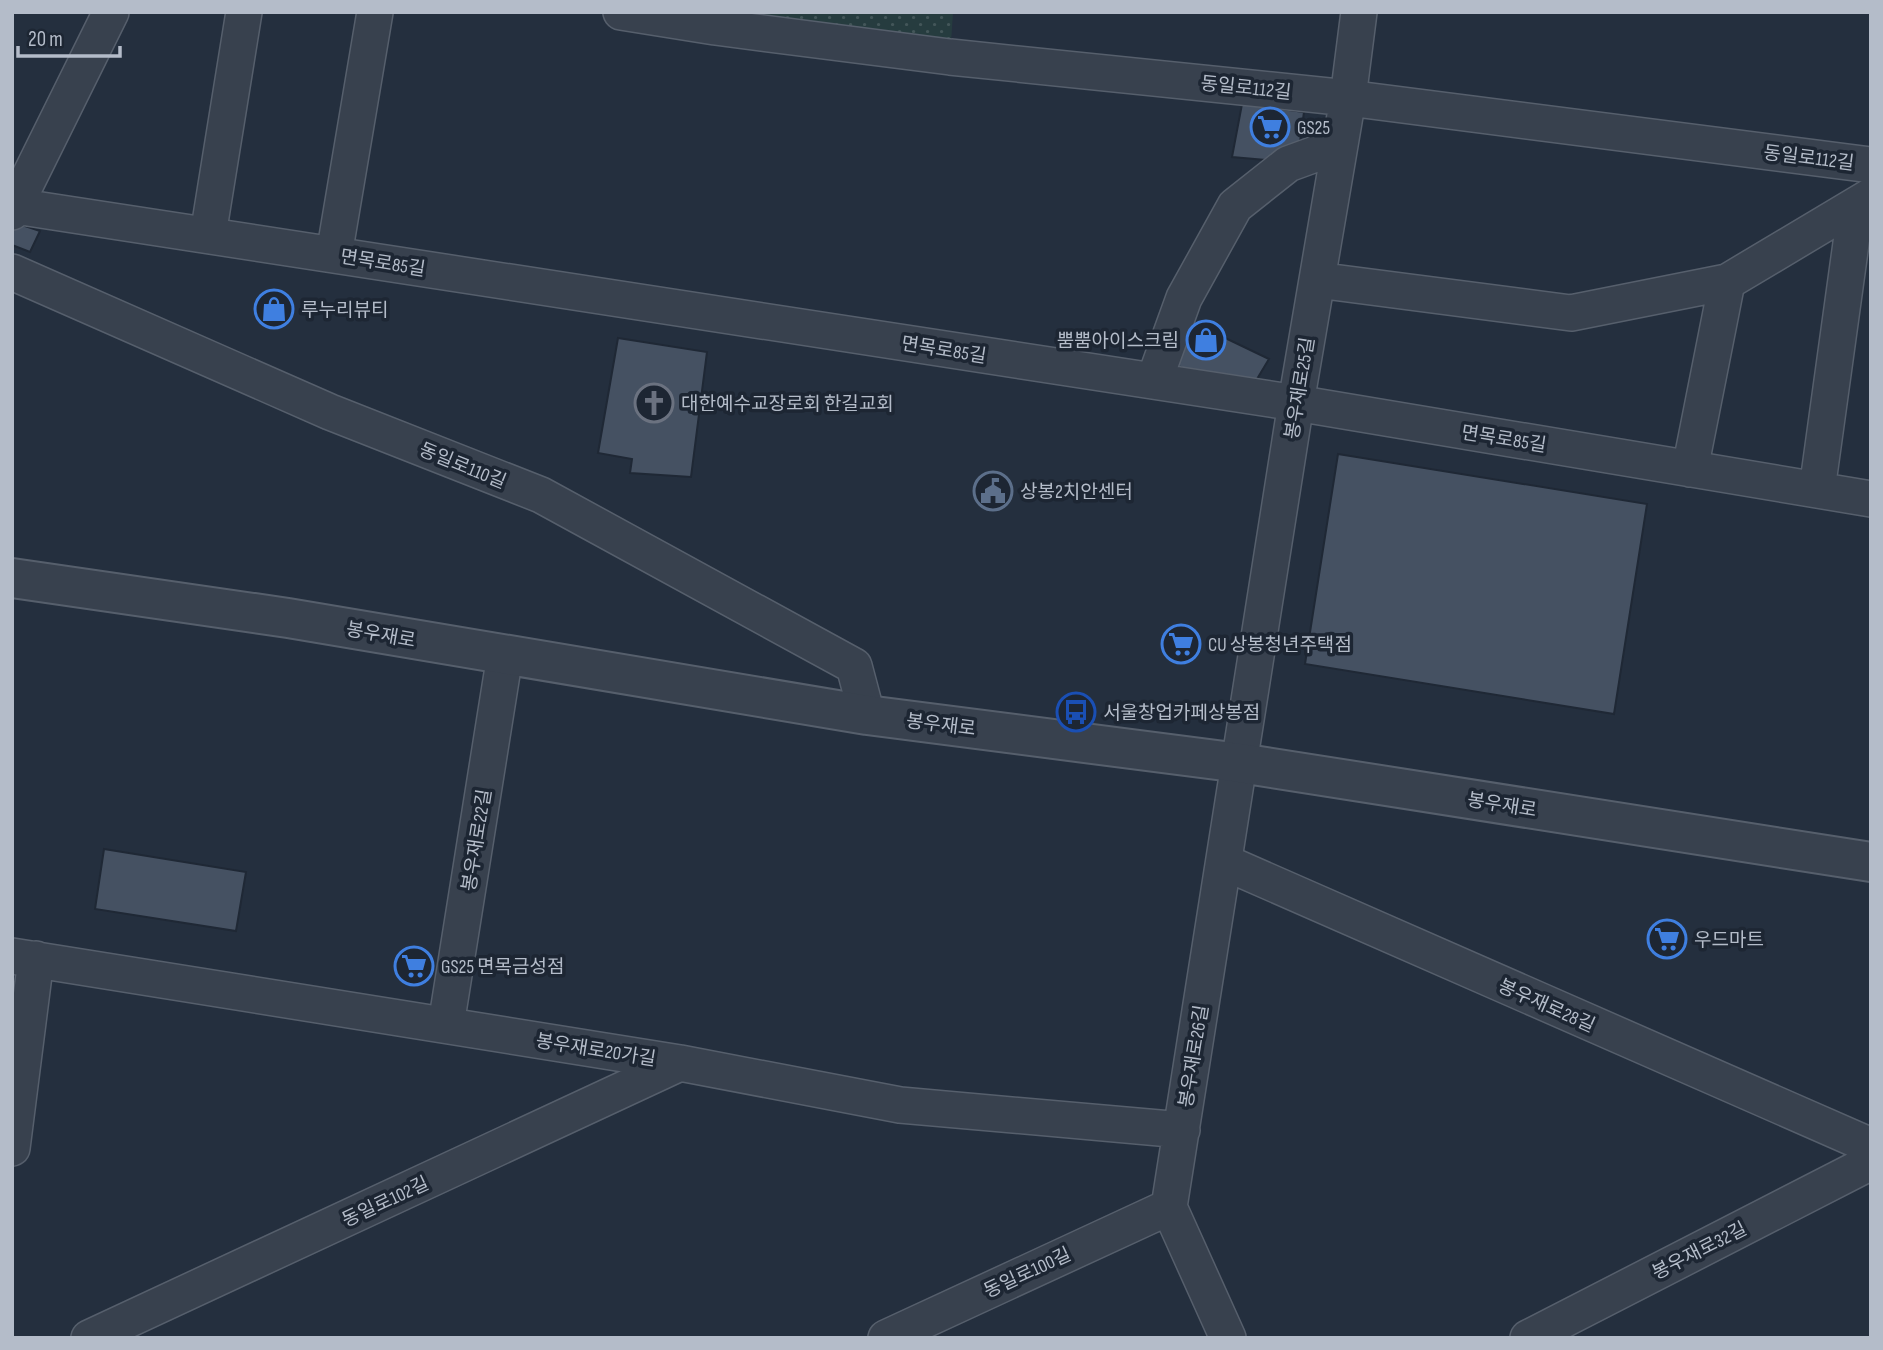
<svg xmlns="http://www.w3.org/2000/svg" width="1883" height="1350" font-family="'Sofia Sans Condensed','Noto Sans KR',sans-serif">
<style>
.park{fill:url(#park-dots)}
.building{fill:#455162;stroke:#1f2835;stroke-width:2}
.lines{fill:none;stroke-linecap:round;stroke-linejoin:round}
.minor-casing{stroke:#565f6c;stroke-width:38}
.tertiary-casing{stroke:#565f6c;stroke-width:42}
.minor{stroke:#38414e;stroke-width:35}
.tertiary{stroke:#38414e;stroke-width:38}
.labels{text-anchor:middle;stroke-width:7;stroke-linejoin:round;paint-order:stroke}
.street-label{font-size:19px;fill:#b4bcc9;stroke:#1d2633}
.poi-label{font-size:19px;fill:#b4bcc9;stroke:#1d2633;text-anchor:start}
</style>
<defs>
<pattern id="park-dots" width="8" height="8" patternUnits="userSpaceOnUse" patternTransform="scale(1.75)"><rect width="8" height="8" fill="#263c3f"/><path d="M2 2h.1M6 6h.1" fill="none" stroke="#435659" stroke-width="1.8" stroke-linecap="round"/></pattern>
</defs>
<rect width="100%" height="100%" fill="#242f3e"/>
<path class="park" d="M 717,12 L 953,12 L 950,57 Z"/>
<path class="building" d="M 1242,104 L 1304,112 L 1300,142 L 1266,160 L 1232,157 Z
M 22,225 L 40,231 L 30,252 L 12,245 L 12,228 Z
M 1192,322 L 1269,359 L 1251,389 L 1227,390 L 1170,362 Z
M 618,338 L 707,352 L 691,477 L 630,473 L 632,459 L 598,453 Z
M 1338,454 L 1647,504 L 1614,714 L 1305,664 Z
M 104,849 L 246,872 L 236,931 L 95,909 Z"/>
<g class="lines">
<defs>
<path id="minor" d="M 621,12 L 715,27 L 950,57 L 1348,98 L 1871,165
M 15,206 L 1296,403 L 1871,499
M 12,212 L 111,12
M 208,235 L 244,12
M 334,255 L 375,12
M 12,272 L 330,412 L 541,495 L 854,666 L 867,715
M 1317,280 L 1571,313 L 1727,282 L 1871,196
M 1154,381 L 1184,298 L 1235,206 L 1288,164 L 1340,145
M 1690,469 L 1727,282
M 1817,490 L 1856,207
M 1224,862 L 1871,1146
M 12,956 L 680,1063 L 900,1105 L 1182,1130
M 446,1025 L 505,655
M 12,1148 L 36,959
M 89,1338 L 680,1063
M 886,1338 L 1169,1207
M 1228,1338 L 1169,1207 L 1296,403 L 1348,98 L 1359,12
M 1528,1338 L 1871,1162"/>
<path id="tertiary" d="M 12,578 L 288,618 L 867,715 L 1240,763 L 1871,862"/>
</defs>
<use href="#minor" class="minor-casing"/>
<use href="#tertiary" class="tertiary-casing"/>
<use href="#minor" class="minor"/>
<use href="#tertiary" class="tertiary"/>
</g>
<defs>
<symbol id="supermarket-ring" viewBox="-11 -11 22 22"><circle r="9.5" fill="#1d2633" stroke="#3f7fe0" stroke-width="1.5"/><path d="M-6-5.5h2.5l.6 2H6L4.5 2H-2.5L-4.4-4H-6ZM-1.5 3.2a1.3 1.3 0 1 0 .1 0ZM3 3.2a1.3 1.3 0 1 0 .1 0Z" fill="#3f7fe0"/></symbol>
<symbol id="shop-ring" viewBox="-11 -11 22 22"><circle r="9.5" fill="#1d2633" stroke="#3f7fe0" stroke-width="1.5"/><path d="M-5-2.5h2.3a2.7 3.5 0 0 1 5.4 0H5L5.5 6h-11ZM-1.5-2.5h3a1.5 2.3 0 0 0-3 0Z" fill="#3f7fe0"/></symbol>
<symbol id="church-ring" viewBox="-11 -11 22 22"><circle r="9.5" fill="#1d2633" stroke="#6b7280" stroke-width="1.5"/><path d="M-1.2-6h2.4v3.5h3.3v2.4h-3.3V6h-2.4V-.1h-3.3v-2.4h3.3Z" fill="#6b7280"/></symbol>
<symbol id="civic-ring" viewBox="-11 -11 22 22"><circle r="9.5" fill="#1d2633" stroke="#5c6f8a" stroke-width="1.5"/><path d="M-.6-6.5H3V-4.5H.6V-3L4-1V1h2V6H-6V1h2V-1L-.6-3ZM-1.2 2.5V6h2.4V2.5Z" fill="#5c6f8a"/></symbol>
<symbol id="bus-ring" viewBox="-11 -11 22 22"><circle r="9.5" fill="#1d2633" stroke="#1a4fb4" stroke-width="1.5"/><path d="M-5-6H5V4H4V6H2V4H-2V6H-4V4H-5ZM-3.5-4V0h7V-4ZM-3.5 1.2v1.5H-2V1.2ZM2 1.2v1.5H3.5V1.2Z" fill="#1a4fb4"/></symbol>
</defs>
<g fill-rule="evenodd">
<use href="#supermarket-ring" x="1248" y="105" width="44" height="44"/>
<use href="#shop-ring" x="252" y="287" width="44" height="44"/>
<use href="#shop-ring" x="1184" y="318" width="44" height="44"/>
<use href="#church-ring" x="632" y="381" width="44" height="44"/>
<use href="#civic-ring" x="971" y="469" width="44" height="44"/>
<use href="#supermarket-ring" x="1159" y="622" width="44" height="44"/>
<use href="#bus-ring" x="1054" y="690" width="44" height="44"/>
<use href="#supermarket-ring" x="1645" y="917" width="44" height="44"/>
<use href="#supermarket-ring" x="392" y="944" width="44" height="44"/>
</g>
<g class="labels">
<g class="street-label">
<text transform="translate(1246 87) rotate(6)" y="7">동일로112길</text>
<text transform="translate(1809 157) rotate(7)" y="7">동일로112길</text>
<text transform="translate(383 262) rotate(9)" y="7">면목로85길</text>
<text transform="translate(944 349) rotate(9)" y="7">면목로85길</text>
<text transform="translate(1299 388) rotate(-81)" y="7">봉우재로25길</text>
<text transform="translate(1504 438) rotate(9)" y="7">면목로85길</text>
<text transform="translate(463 465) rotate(22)" y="7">동일로110길</text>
<text transform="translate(381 634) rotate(10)" y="7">봉우재로</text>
<text transform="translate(941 724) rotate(7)" y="7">봉우재로</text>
<text transform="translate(1502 804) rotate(9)" y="7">봉우재로</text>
<text transform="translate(476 840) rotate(-81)" y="7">봉우재로22길</text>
<text transform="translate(1547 1005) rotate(24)" y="7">봉우재로28길</text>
<text transform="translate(596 1049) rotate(9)" y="7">봉우재로20가길</text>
<text transform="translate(1193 1056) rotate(-81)" y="7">봉우재로26길</text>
<text transform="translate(385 1201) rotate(-25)" y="7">동일로102길</text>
<text transform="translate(1699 1250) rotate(-27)" y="7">봉우재로32길</text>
<text transform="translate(1027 1272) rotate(-25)" y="7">동일로100길</text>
</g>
<g class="poi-label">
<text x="1297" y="134">GS25</text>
<text x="301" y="316">루누리뷰티</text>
<text x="1179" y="347" text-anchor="end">뿜뿜아이스크림</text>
<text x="681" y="410">대한예수교장로회 한길교회</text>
<text x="1020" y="498">상봉2치안센터</text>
<text x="1208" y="651">CU 상봉청년주택점</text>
<text x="1103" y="719">서울창업카페상봉점</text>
<text x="1694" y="946">우드마트</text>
<text x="441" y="973">GS25 면목금성점</text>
</g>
</g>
<rect width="1883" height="1350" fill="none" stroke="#b4bcc9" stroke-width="28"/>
<path d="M18 46v10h102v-10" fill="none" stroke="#b4bcc9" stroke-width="3.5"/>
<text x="28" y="46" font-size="21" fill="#b4bcc9" stroke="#1d2633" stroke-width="5" paint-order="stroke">20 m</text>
</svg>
